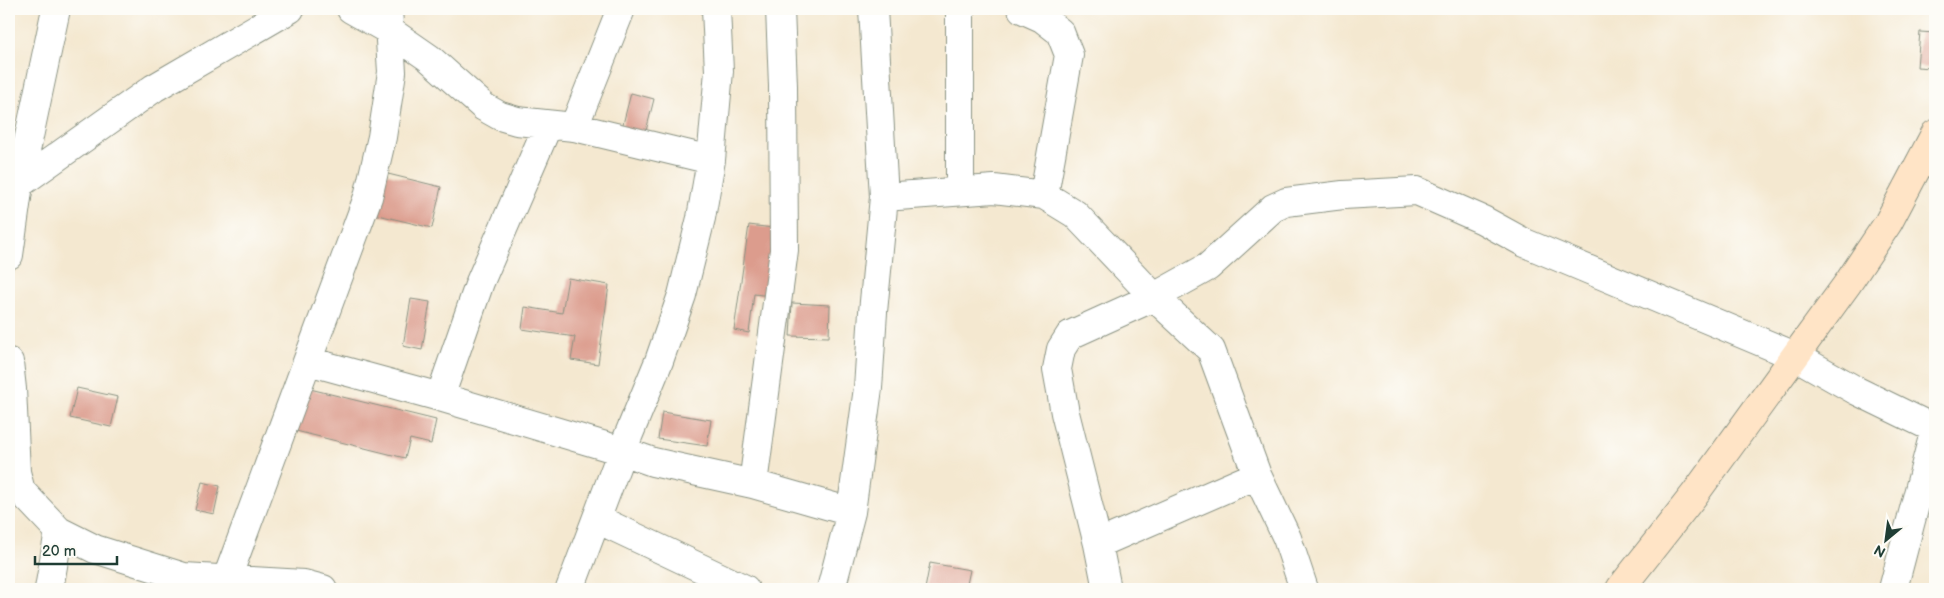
<svg xmlns="http://www.w3.org/2000/svg" width="1944" height="598" font-family="'Balsamiq Sans',sans-serif">
<style>
.building{fill:#dc9c8d}
.lines{fill:none;stroke-linecap:round;stroke-linejoin:round}
.street-casing{stroke:#8a9282;stroke-width:30}
.secondary-casing{stroke:#8a9282;stroke-width:30}
.street{stroke:#fff;stroke-width:28}
.secondary{stroke:#ffe4c6;stroke-width:28}
</style>
<rect width="100%" height="100%" fill="#fdfcf7"/>
<filter id="ink" filterUnits="userSpaceOnUse"><feTurbulence type="fractalNoise" baseFrequency=".02" numOctaves="2"/><feDisplacementMap in="SourceGraphic" scale="10" xChannelSelector="R" yChannelSelector="G"/><feConvolveMatrix kernelMatrix="1 2 1 2 8 2 1 2 1" color-interpolation-filters="sRGB"/></filter>
<filter id="wash" filterUnits="userSpaceOnUse"><feTurbulence type="fractalNoise" baseFrequency=".0096" numOctaves="4" result="noise"/><feDisplacementMap in="SourceGraphic" scale="20" xChannelSelector="R" yChannelSelector="G"/><feGaussianBlur stdDeviation="1.12" result="paint"/><feColorMatrix in="noise" values="0 0 0 0 0 0 0 0 0 0 0 0 0 0 0 0 0 1.4 0 .05"/><feComposite in="paint" operator="in"/></filter>
<g filter="url(#wash)">
<rect width="100%" height="100%" fill="#f4e8d0"/>
<g id="blocks">
<path class="building" d="M 1920,32 L 1935,33 L 1931,68 L 1917,67 Z
M 631,93 L 654,99 L 644,139 L 621,132 Z
M 384,173 L 441,187 L 432,228 L 374,214 Z
M 749,225 L 781,229 L 771,296 L 754,294 L 749,333 L 734,330 Z
M 568,278 L 609,285 L 598,364 L 571,360 L 575,337 L 522,329 L 525,307 L 562,313 Z
M 411,299 L 430,302 L 422,350 L 403,346 Z
M 792,303 L 830,305 L 829,337 L 790,336 Z
M 77,388 L 118,397 L 111,427 L 70,418 Z
M 306,388 L 436,420 L 431,444 L 410,439 L 405,458 L 296,431 Z
M 662,412 L 711,420 L 707,446 L 658,439 Z
M 202,482 L 220,486 L 214,514 L 195,510 Z
M 930,563 L 970,570 L 966,589 L 925,589 Z"/>
</g>
</g>
<g filter="url(#ink)">
<use href="#blocks" fill-opacity="0" stroke="#8a9282" stroke-width="1"/>
<g class="lines">
<defs>
<path id="street" d="M 351,9 L 390,31 L 429,58 L 484,107 L 500,116 L 517,121 L 574,127 L 711,160
M 1022,9 L 1042,18 L 1060,32 L 1069,55 L 1044,195
M 574,127 L 621,9
M 19,184 L 154,88 L 290,9
M 960,191 L 960,9
M 884,197 L 994,189 L 1044,195 L 1075,214 L 1154,297 L 1211,350 L 1257,475 L 1287,538 L 1304,589
M 9,255 L 19,184 L 56,9
M 308,361 L 440,397 L 622,451 L 653,462 L 753,484 L 851,512
M 9,362 L 12,389 L 16,472 L 21,491 L 59,531 L 95,549 L 184,577 L 304,584 L 323,589
M 440,397 L 480,282 L 548,125
M 753,484 L 784,250 L 783,86 L 780,9
M 597,519 L 745,589
M 1098,544 L 1257,475
M 49,589 L 59,531
M 226,589 L 226,581 L 368,197 L 382,137 L 392,72 L 388,9
M 570,589 L 622,451 L 659,361 L 682,295 L 701,218 L 711,160 L 719,71 L 716,9
M 831,589 L 851,512 L 868,388 L 873,312 L 884,197 L 873,9
M 1107,589 L 1098,544 L 1065,413 L 1057,369 L 1061,349 L 1070,335 L 1154,297 L 1208,267 L 1273,208 L 1286,202 L 1343,195 L 1417,191 L 1483,220 L 1525,243 L 1795,356 L 1857,391 L 1935,429
M 1893,589 L 1935,429"/>
<path id="secondary" d="M 1620,589 L 1694,495 L 1848,283 L 1888,223 L 1935,134"/>
</defs>
<use href="#street" class="street-casing"/>
<use href="#secondary" class="secondary-casing"/>
<use href="#street" class="street"/>
<use href="#secondary" class="secondary"/>
</g>
</g>
<rect width="1944" height="598" fill="none" stroke="#fdfcf7" stroke-width="30"/>
<g transform="translate(1886 540) rotate(209)" stroke="#fdfcf7" stroke-width="4" paint-order="stroke">
<path d="M0-4L9 19L0 12L-9 19Z" fill="#1f3d34"/>
<text y="-8" font-size="14" font-weight="bold" text-anchor="middle" fill="#1f3d34">N</text>
</g>
<path d="M35 556v8h82v-8" fill="none" stroke="#1f3d34" stroke-width="2.5"/>
<text x="42" y="556" font-size="15" fill="#1f3d34" stroke="#fdfcf7" stroke-width="4" paint-order="stroke">20 m</text>
</svg>
